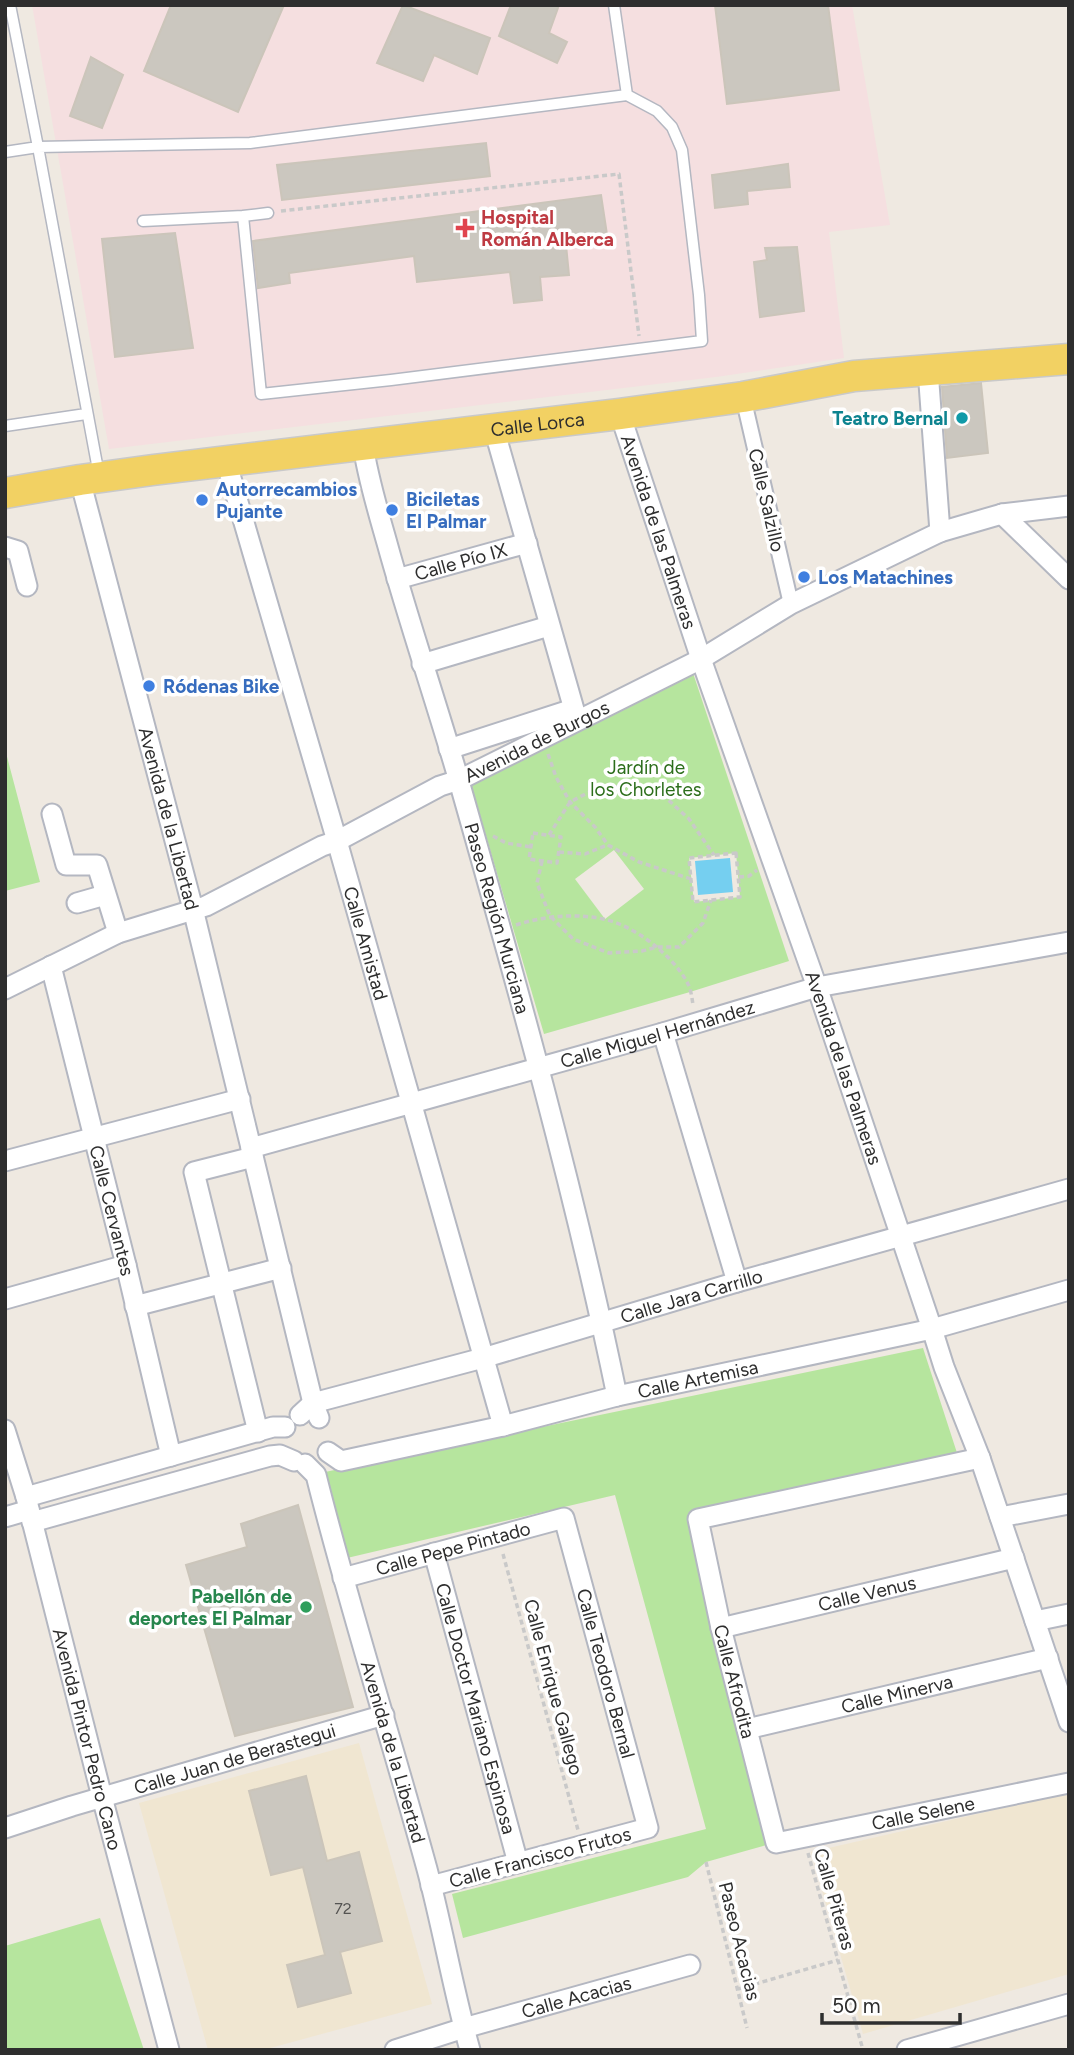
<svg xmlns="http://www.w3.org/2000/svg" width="1074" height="2055" font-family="Figtree,sans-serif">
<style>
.education{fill:#f0e6d1}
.medical{fill:#f5dfe0}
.green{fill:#b6e59e;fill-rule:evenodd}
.water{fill:#75cff0}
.building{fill:#cbc7bf;stroke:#cbc5ba;stroke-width:2}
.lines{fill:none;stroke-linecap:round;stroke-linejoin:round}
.service-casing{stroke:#b4b7c1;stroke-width:13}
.pedestrian-casing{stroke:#b4b7c1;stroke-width:18}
.minor-casing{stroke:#b4b7c1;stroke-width:23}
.primary-casing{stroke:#c9c9c9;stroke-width:33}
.path{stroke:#c9c9c9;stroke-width:3.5;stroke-dasharray:5 3.5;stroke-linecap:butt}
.service{stroke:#fff;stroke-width:10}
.pedestrian{stroke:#fff;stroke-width:14}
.minor{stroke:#fff;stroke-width:19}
.primary{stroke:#f2d163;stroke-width:30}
.health-dot{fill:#e0444e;stroke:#fff;stroke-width:2.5}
.culture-dot{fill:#0f9aa8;stroke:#fff;stroke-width:2.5}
.shop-dot{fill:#3f7fe0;stroke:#fff;stroke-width:2.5}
.leisure-dot{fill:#2e9e5b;stroke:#fff;stroke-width:2.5}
.labels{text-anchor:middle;stroke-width:7;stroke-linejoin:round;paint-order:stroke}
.number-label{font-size:16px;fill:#555452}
.health-label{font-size:19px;font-weight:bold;fill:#be3a42;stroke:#fff;text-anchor:start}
.culture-label{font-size:19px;font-weight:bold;fill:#0d838f;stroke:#fff;text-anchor:end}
.street-label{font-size:19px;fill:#2e2e2e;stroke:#fff}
.shop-label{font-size:19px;font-weight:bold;fill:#366cbe;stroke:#fff;text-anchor:start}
.park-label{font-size:19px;fill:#2c6e1b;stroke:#fff}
.leisure-label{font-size:19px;font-weight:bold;fill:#27864d;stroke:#fff;text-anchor:end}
</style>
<rect width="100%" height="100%" fill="#efe9e1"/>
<path class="education" d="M 359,1743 L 432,2004 L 263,2050 L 208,2050 L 139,1803 Z
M 1069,1793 L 1069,1974 L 863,2034 L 811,1852 Z"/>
<path class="medical" d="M 32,5 L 852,5 L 890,225 L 829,232 L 844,358 L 716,377 L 109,449 Z"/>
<path class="green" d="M 692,670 L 789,961 L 690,992 L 544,1034 L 470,781 ZM 614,850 L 644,889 L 605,919 L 575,879 ZM 736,853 L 740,897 L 694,902 L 689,858 Z
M 5,749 L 40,882 L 5,891 Z
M 923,1348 L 958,1456 L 692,1513 L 770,1844 L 706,1862 L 688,1877 L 463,1938 L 452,1894 L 706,1829 L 615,1495 L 347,1558 L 325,1472 Z
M 100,1918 L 144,2050 L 5,2050 L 5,1946 Z"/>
<path class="water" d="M 730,858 L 733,892 L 698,895 L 695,861 Z"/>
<path class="building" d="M 171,5 L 284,5 L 238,112 L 144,71 Z
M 403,5 L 490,38 L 477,74 L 434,55 L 423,81 L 377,63 Z
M 511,5 L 559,5 L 549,33 L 567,42 L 557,63 L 499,36 Z
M 715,5 L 828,5 L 839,90 L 727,104 Z
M 91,57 L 123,75 L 102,128 L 70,116 Z
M 486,143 L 490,176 L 282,200 L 277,165 Z
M 788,164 L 790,187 L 747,191 L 748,204 L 715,208 L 712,175 Z
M 601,195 L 608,241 L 566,245 L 569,275 L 540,277 L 542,300 L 514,303 L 510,272 L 417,282 L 414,256 L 289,273 L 290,283 L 258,288 L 253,241 Z
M 175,233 L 193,348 L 115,357 L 102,239 Z
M 797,247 L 804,311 L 760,317 L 754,262 L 767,260 L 765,248 Z
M 981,383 L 988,453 L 947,458 L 942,387 Z
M 298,1505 L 353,1707 L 235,1736 L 186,1565 L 247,1547 L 241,1524 Z
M 306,1776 L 327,1861 L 359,1852 L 382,1941 L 340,1952 L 351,1993 L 298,2007 L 287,1965 L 325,1955 L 303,1867 L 271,1875 L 249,1791 Z"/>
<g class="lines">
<defs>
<path id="service" d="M 10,5 L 38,147 L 250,143 L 627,95 L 657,111 L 672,127 L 682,150 L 699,295 L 702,341 L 391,380 L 261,394 L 243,216 L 268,213
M 614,5 L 627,95
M 5,152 L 38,147 L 99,475
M 143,221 L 243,216
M 5,426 L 86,414"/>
<path id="pedestrian" d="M 743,397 L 791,604"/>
<g id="minor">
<path d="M 928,370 L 940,532"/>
<path id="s1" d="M 620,414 L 701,659 L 817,987 L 932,1329 L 944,1367 L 980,1458 L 1069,1722"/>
<path d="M 494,429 L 577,720"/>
<path id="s2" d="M 363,445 C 368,479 378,511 387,543 C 409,623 436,701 459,781 C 517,985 574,1188 617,1396"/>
<path id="s3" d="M 226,461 L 337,841 L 503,1426"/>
<path id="s4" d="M 80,480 L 193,909 L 313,1403 L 319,1418"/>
<path d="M 1002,514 L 1069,579"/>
<path d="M 5,547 L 18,551 L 27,586"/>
<path id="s5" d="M 397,579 L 527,543"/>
<path d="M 422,664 L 549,626"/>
<path d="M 449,749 L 573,709"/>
<path d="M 52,814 L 66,865 L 97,865 L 118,933"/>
<path d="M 77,903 L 105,895"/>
<path id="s6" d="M 51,966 L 126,1265 L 171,1456"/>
<path id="s7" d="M 5,989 L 118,933 L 206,906 L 322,846 L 337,841 L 440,786 L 459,780 L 701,659 L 791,604 L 940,532 L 1002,514 L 1069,506"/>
<path d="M 663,1033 L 737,1282"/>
<path id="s8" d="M 251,1148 L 663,1033 L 817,987 L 1069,942"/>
<path d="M 253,1157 L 194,1172 L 258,1432"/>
<path d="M 5,1161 L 240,1099"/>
<path d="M 5,1299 L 126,1265"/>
<path d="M 135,1306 L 281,1268"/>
<path id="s9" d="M 300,1415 L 313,1403 L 483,1358 L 737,1282 L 1069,1189"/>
<path id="s10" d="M 5,1430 L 26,1497 L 102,1797 L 169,2050"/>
<path id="s11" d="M 328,1452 L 341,1461 L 503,1426 L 617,1396 L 932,1329 L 1069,1290"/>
<path id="s12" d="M 980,1458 L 698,1519 L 721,1628 L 776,1843 L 1069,1783"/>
<path id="s13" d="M 305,1464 L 316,1475 C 349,1607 391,1737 427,1869 C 443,1929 453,1990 470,2050"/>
<path d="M 26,1497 L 273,1427 L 285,1427"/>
<path d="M 5,1517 L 29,1510"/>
<path d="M 1000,1517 L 1069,1504"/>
<path d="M 32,1522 L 270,1456 L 280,1455 L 294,1461"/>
<path id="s14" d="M 434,1553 L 518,1863"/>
<path id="s15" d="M 343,1578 L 564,1518 L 648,1828 L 431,1886"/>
<path d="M 1035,1621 L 1069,1614"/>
<path id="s16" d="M 721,1628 L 1014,1558"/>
<path id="s17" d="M 747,1729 L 1048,1658"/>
<path id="s18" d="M 5,1828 L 72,1806 L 384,1715"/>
<path id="s19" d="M 395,2050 L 464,2028 L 690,1965"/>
<path d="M 907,2050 L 1069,2004"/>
</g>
<g id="primary">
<path id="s20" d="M 5,493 L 80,480 L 153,470 L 620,414 L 743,397 L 854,376 L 1069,359"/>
</g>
</defs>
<use href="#service" class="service-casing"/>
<use href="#pedestrian" class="pedestrian-casing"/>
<use href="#minor" class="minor-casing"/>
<use href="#primary" class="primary-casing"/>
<path class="path" d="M 281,211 L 619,174 L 639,336
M 548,754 L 556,777 L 570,802 L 595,827 L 608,845 L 639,862 L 691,879
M 533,833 L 561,837 L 557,863 L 529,859 Z
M 549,835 L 570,802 L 597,788 L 633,786 L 665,797 L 689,819 L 714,855
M 493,836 L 506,843 L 531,847
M 559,852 L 585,854 L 607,845
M 736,853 L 740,897 L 693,902 L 689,858 Z
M 542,861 L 537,883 L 550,916 L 573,939 L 609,953 L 642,951 L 657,947 L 679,947 L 703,923 L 711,900
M 739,877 L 749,876 L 757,870
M 516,925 C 544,916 574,913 603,919 C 634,925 674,956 688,984 C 691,990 692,998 693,1005
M 503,1554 L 578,1830
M 808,1853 L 863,2050
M 706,1862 L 747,2028
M 738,1989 L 838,1960
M 753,2049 L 753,2050"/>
<use href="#service" class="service"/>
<use href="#pedestrian" class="pedestrian"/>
<use href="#minor" class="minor"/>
<use href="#primary" class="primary"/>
</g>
<path class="health-dot" d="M461.5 217.5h7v7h7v7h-7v7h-7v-7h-7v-7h7z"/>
<circle class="culture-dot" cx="962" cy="418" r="7"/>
<g class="shop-dot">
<circle cx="202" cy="500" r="7"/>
<circle cx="392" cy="510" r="7"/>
<circle cx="804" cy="577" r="7"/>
<circle cx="149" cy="686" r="7"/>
</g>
<circle class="leisure-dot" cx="306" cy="1607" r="7"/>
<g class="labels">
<g class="number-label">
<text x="343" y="1914">72</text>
</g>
<g class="health-label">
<text x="481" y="224">Hospital<tspan x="481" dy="22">Román Alberca</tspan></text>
</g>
<g class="culture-label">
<text x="948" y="425">Teatro Bernal</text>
</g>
<g class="street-label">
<text dy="7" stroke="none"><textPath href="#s20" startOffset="537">Calle Lorca</textPath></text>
<text transform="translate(767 500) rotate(77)" y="7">Calle Salzillo</text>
<text dy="7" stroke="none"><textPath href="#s1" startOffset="124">Avenida de las Palmeras</textPath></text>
<text dy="7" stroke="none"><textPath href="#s5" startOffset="66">Calle Pío IX</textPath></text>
<text dy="7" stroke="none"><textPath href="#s7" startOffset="588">Avenida de Burgos</textPath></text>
<text dy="7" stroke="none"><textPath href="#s4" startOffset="350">Avenida de la Libertad</textPath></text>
<text dy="7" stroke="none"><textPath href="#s2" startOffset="492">Paseo Región Murciana</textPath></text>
<text dy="7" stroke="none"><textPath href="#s3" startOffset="502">Calle Amistad</textPath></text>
<text dy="7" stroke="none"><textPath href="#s8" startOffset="422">Calle Miguel Hernández</textPath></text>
<text dy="7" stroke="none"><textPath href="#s1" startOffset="691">Avenida de las Palmeras</textPath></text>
<text dy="7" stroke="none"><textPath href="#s6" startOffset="252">Calle Cervantes</textPath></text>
<text dy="7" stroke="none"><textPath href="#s9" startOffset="411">Calle Jara Carrillo</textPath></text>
<text dy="7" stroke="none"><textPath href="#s11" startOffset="382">Calle Artemisa</textPath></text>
<text dy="7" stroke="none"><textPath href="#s15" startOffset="114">Calle Pepe Pintado</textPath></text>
<text dy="7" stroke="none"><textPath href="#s16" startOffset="150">Calle Venus</textPath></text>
<text dy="7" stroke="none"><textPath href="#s15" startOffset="390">Calle Teodoro Bernal</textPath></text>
<text dy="7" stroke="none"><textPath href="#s12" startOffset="455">Calle Afrodita</textPath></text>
<text transform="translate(554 1687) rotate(75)" y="7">Calle Enrique Gallego</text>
<text dy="7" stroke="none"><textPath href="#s17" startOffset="154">Calle Minerva</textPath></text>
<text dy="7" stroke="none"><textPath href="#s14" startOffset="161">Calle Doctor Mariano Espinosa</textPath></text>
<text dy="7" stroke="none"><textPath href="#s10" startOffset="320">Avenida Pintor Pedro Cano</textPath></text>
<text dy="7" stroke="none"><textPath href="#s13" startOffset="303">Avenida de la Libertad</textPath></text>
<text dy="7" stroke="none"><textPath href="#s18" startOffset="240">Calle Juan de Berastegui</textPath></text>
<text dy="7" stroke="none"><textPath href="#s12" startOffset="772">Calle Selene</textPath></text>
<text transform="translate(540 1857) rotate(-15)" y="7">Calle Francisco Frutos</text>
<text transform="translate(835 1899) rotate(74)" y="7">Calle Piteras</text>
<text transform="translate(740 1941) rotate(76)" y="7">Paseo Acacias</text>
<text dy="7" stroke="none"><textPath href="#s19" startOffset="189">Calle Acacias</textPath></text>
</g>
<g class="shop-label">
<text x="216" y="496">Autorrecambios<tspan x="216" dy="22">Pujante</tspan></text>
<text x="406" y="506">Biciletas<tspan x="406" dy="22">El Palmar</tspan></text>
<text x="818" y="584">Los Matachines</text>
<text x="163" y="693">Ródenas Bike</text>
</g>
<g class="park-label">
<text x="646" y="774">Jardín de<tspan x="646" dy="22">los Chorletes</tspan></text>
</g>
<g class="leisure-label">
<text x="292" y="1603">Pabellón de<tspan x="292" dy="22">deportes El Palmar</tspan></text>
</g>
</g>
<rect width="1074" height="2055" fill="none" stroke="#2e2e2e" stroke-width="14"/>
<path d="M822 2013v10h138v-10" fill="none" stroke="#2e2e2e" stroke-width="3.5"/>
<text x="832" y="2013" font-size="21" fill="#2e2e2e" stroke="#ffffff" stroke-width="5" paint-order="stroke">50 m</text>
</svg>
